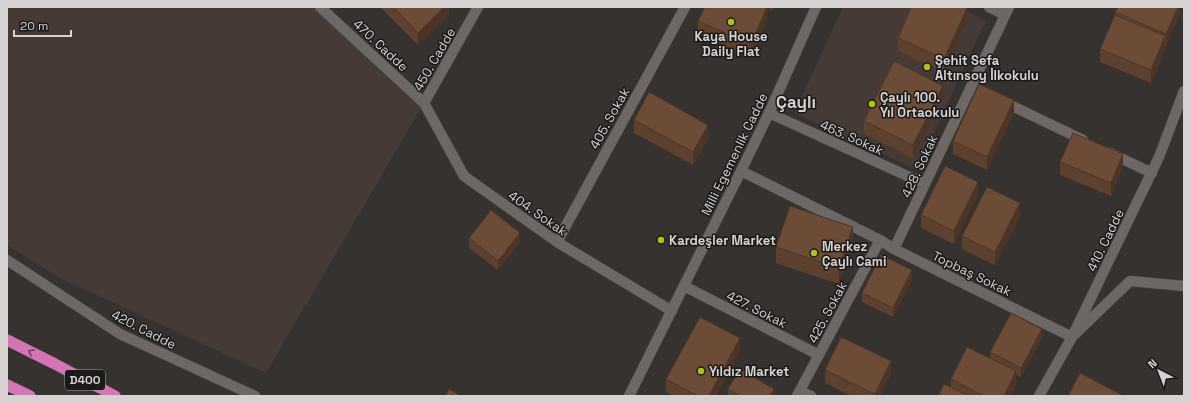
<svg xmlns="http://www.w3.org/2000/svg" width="1191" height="403" font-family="'Space Grotesk',sans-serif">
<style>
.built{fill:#453a35}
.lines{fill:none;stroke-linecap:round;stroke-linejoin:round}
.minor-casing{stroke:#514e4c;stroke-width:11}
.tertiary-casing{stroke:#514e4c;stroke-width:11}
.trunk-casing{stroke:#514e4c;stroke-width:12}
.minor{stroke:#6d6866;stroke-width:10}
.tertiary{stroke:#6d6866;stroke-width:10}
.trunk{stroke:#d575b6;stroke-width:11}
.wall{fill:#5d412e}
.shaded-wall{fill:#4c3526}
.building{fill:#6c4c36;stroke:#4c3526}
.oneway{stroke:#6f4360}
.poi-dot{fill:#b0c503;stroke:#1c1a19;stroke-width:1.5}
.labels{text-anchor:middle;stroke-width:3;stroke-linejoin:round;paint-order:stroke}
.shield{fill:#1c1a19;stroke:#9e9b9a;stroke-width:1}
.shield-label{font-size:12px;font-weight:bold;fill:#d5d2d1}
.poi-label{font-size:13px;font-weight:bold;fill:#d5d2d1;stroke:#1c1a19;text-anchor:start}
.street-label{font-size:13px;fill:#d5d2d1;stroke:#1c1a19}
.district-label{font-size:17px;font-weight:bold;fill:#d5d2d1;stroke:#1c1a19}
</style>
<rect width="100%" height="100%" fill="#363230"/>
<path class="built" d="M 7,7 L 313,7 L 424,103 L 266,373 L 58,277 L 7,245 Z
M 843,7 L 959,7 L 986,20 L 917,170 L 794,113 Z"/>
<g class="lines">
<defs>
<path id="minor" d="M 320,7 L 424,103 L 464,176 L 557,242 L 672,311
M 989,7 L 1005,15
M 1002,101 L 1083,140
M 424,103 L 478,7
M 769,113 L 925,184
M 1110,153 L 1152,173
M 741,171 L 880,240 L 894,249 L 1072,337 L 1130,281 L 1184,286
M 557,242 L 685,7
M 894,249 L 1009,7
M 7,260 L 120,334 L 255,396
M 684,286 L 819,355
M 800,391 L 811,396
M 797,396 L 880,240
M 1039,396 L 1072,337 L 1159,157 L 1184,91"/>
<path id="tertiary" d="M 629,396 L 741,171 L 769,113 L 816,7"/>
<path id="trunk" d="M 7,340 L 55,364 L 115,396
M 7,385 L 30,396"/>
</defs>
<use href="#minor" class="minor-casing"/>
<use href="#tertiary" class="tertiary-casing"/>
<use href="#trunk" class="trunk-casing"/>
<use href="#minor" class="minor"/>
<use href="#tertiary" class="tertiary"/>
<use href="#trunk" class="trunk"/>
</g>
<path class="wall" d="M 380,7 L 449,7 L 449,15 L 418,45 Z
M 705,7 L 776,7 L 772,11 L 768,8 L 768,17 L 751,57 L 698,34 L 698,21 Z
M 1180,7 L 1180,13 L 1166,46 L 1165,46 L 1165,49 L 1151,83 L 1100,62 L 1100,49 L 1115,15 L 1115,12 Z
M 967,21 L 944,72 L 898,51 L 898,38 Z
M 943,98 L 913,158 L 864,134 L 864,121 Z
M 1014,113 L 987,170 L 953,154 L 953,141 Z
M 634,120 L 708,138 L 693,165 L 634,133 Z
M 1060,162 L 1123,167 L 1111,196 L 1060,175 Z
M 978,195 L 954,244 L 921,228 L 921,215 Z
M 1020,216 L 995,265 L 962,249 L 962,236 Z
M 469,238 L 520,242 L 498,270 L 469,248 Z
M 853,243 L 839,284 L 776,263 L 776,247 Z
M 912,280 L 893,317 L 862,302 L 862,293 Z
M 1042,338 L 1021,377 L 1016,375 L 1016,384 L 1010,396 L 938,396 L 951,387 L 951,379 L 990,358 L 990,352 Z
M 740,351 L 716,396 L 673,396 L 666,392 L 666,379 Z
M 825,370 L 891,374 L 880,396 L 851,396 L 825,383 Z
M 728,389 L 774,396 L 728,396 Z"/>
<path class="shaded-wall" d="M 444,7 L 449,7 L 449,15 L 418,45 L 418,33 Z
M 767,7 L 768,7 L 768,17 L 751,57 L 751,44 Z
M 772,7 L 776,7 L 772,11 Z
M 1178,7 L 1180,7 L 1180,13 L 1166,46 L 1166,34 Z
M 967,8 L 967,21 L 944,72 L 944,59 Z
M 1165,36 L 1165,49 L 1151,83 L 1151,70 Z
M 943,86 L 943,98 L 913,158 L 913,145 Z
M 1014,100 L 1014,113 L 987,170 L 987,157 Z
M 708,125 L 708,138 L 693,165 L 693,152 Z
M 1123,154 L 1123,167 L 1111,196 L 1111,183 Z
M 978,182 L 978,195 L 954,244 L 954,231 Z
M 1020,203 L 1020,216 L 995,265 L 995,252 Z
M 853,227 L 853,243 L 839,284 L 839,268 Z
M 520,233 L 520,242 L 498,270 L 498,261 Z
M 912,270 L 912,280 L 893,317 L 893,308 Z
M 1042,329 L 1042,338 L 1021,377 L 1021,368 Z
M 740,338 L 740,351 L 716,396 L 709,396 Z
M 891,361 L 891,374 L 880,396 L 875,396 L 875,394 Z
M 1016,371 L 1016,384 L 1010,396 L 1004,396 Z
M 774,389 L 774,396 L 770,396 Z"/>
<path class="building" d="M 393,7 L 444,7 L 418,33 Z
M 705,7 L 767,7 L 751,44 L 698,21 Z
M 911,7 L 964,7 L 967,8 L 944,59 L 898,38 Z
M 1118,7 L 1178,7 L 1166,34 L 1115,12 Z
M 1115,15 L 1165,36 L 1151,70 L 1100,49 Z
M 894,61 L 943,86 L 913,145 L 864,121 Z
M 979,84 L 1014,100 L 987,157 L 953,141 Z
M 649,92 L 708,125 L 693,152 L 634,120 Z
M 1073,133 L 1123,154 L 1111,183 L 1060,162 Z
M 945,166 L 978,182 L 954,231 L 921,215 Z
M 987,187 L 1020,203 L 995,252 L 962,236 Z
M 790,206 L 853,227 L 839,268 L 776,247 Z
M 491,210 L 520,233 L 498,261 L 469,238 Z
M 881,255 L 912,270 L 893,308 L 862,293 Z
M 1011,313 L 1042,329 L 1021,368 L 990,352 Z
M 700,317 L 740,338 L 709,396 L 698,396 L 666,379 Z
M 841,337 L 891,361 L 875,394 L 825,370 Z
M 967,347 L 1016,371 L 1004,396 L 984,396 L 951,379 Z
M 740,369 L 774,389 L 770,396 L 740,396 L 728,389 Z
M 1080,373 L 1124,396 L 1068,396 Z
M 944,384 L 969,396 L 938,396 Z
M 449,389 L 461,396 L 445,396 Z"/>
<defs><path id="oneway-chevron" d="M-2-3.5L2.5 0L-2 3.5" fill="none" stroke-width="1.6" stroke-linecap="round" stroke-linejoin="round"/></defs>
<use class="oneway" href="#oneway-chevron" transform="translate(31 352) rotate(-154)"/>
<g class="poi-dot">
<circle cx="731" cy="22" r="4"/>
<circle cx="927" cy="67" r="4"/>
<circle cx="872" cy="104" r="4"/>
<circle cx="661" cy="240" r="4"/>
<circle cx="814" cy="253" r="4"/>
<circle cx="701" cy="371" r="4"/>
</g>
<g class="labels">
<rect class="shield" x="65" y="370" width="40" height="20" rx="3"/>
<g class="shield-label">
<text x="85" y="384">D400</text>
</g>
<g class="poi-label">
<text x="731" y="41" text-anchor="middle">Kaya House<tspan x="731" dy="15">Daily Flat</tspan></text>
<text x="935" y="65">Şehit Sefa<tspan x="935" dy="15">Altınsoy İlkokulu</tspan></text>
<text x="880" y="102">Çaylı 100.<tspan x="880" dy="15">Yıl Ortaokulu</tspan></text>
<text x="669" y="245">Kardeşler Market</text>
<text x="822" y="251">Merkez<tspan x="822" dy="15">Çaylı Cami</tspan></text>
<text x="709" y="376">Yıldız Market</text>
</g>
<g class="street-label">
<text transform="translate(381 45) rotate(43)" y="5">470. Cadde</text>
<text transform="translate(434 59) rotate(-60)" y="5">450. Cadde</text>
<text transform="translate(609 118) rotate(-61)" y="5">405. Sokak</text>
<text transform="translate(852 137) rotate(24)" y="5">463. Sokak</text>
<text transform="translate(734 154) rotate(-64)" y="5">Milli Egemenlik Cadde</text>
<text transform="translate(919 166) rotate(-65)" y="5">428. Sokak</text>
<text transform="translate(538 213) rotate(35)" y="5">404. Sokak</text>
<text transform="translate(1105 240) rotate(-64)" y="5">410. Cadde</text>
<text transform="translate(972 273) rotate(26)" y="5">Topbaş Sokak</text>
<text transform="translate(757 309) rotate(27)" y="5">427. Sokak</text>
<text transform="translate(827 312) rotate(-62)" y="5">425. Sokak</text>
<text transform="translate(144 329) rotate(27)" y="5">420. Cadde</text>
</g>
<g class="district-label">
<text x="796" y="108">Çaylı</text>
</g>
</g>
<rect width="1191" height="403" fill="none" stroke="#d5d2d1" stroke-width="16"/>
<g transform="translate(1159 371) rotate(318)" stroke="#1c1a19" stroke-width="3" paint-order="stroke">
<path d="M0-3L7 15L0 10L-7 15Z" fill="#d5d2d1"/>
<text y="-6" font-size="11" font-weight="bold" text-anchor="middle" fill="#d5d2d1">N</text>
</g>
<path d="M14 30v6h57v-6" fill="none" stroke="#d5d2d1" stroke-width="2"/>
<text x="20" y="30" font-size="12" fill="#d5d2d1" stroke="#1c1a19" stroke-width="3" paint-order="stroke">20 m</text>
</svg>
